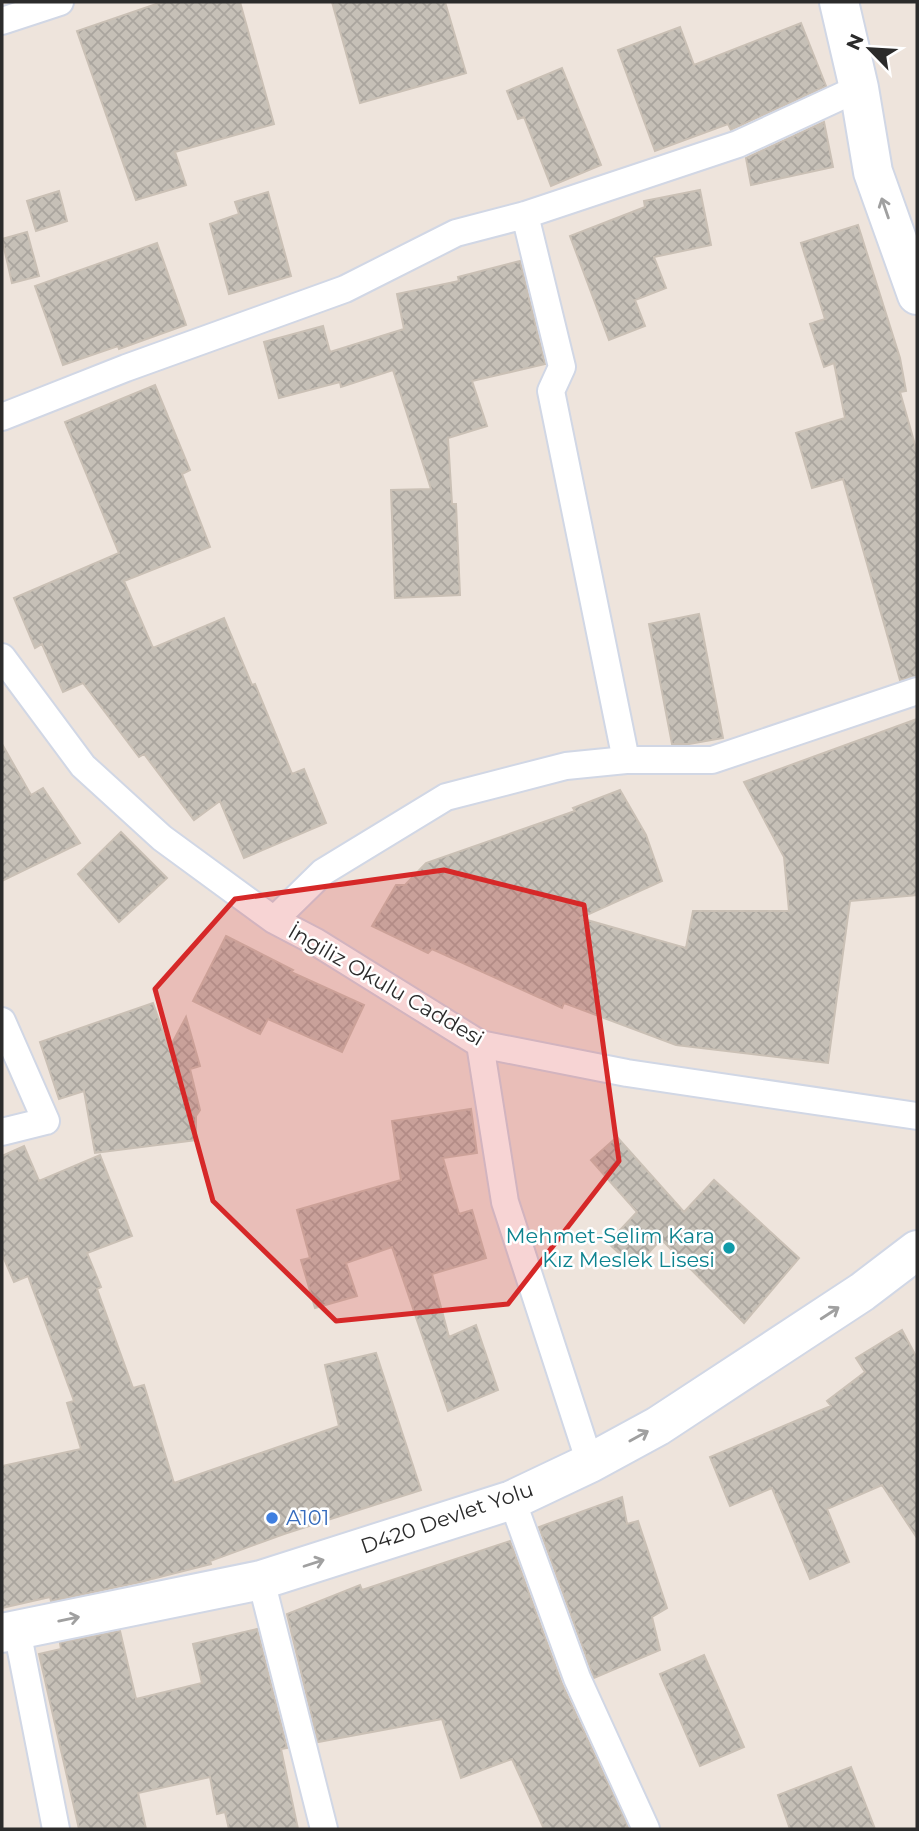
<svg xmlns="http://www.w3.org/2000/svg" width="919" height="1831" font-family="Montserrat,sans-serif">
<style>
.building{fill:url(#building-cross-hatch);stroke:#cac0b5;stroke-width:2}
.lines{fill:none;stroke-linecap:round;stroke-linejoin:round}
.street-casing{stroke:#d1d7e5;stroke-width:30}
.secondary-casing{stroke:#d1d7e5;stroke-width:42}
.street{stroke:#fff;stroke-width:26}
.secondary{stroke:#fff;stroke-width:38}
.oneway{stroke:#a0a0a0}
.marked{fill:#d62828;fill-opacity:0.2;stroke:#d62828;stroke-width:5;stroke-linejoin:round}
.culture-dot{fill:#0f9aa8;stroke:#fff;stroke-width:2.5}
.shop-dot{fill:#3f7fe0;stroke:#fff;stroke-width:2.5}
.labels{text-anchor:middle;stroke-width:5;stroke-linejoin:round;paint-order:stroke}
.street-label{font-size:21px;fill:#2b2b2b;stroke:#fff}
.culture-label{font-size:21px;fill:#0d838f;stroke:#fff;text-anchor:end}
.shop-label{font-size:21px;fill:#366cbe;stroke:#fff;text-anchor:start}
</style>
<defs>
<pattern id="building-cross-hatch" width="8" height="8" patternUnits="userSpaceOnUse" patternTransform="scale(1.75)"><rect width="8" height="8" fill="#c6c0b7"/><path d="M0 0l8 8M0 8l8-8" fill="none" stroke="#aaa59e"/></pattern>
</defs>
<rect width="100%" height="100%" fill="#eee4dc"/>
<path class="building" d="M 162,2 L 240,2 L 274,124 L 175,152 L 186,185 L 136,200 L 77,31 Z
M 332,2 L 445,2 L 466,73 L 360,103 Z
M 801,23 L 826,86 L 732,129 L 731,130 L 728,124 L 655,151 L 618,50 L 680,27 L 694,65 Z
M 562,68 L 601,165 L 551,186 L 524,117 L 518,119 L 507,91 Z
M 824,122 L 833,167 L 751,185 L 746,158 Z
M 700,190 L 711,245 L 654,257 L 666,288 L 635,300 L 645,326 L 609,340 L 570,236 L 645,207 L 644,201 Z
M 59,191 L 67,221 L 36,231 L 27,201 Z
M 268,192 L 291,276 L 229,294 L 210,224 L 239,214 L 235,202 Z
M 858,225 L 900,358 L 906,391 L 900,392 L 917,452 L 917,676 L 900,680 L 843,479 L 812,488 L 796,433 L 845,418 L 834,363 L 824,367 L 810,324 L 825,319 L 801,243 Z
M 27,232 L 39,276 L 12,283 L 2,239 Z
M 157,243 L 186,325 L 119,349 L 118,346 L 63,365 L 35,286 Z
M 520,261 L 545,364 L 472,381 L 487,426 L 448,438 L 452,504 L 456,504 L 460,595 L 395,598 L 391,490 L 431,489 L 393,370 L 341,387 L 340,382 L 279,398 L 264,342 L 323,326 L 330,352 L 404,329 L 397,294 L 459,281 L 458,277 Z
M 155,385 L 190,470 L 182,474 L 210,547 L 124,581 L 153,648 L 224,618 L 252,685 L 255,684 L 292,774 L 304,769 L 326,823 L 244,858 L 220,801 L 194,820 L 144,754 L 139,757 L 83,683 L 63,692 L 42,644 L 35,648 L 14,598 L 119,553 L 65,422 Z
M 699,614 L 723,738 L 689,744 L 672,744 L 649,624 Z
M 917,719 L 917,895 L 850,901 L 828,1063 L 676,1045 L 564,1003 L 562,1008 L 432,949 L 428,953 L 372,926 L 396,885 L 405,885 L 426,863 L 575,811 L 573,808 L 620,790 L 646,835 L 662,881 L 580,918 L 686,948 L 693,911 L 789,911 L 784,857 L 744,782 Z
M 2,744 L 31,795 L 43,788 L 80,843 L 2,881 Z
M 121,832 L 167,878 L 119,922 L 78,874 Z
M 226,936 L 293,970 L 291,972 L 364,1005 L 342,1052 L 268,1019 L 260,1034 L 193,1001 Z
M 153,1003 L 169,1049 L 186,1017 L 200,1066 L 190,1069 L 200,1110 L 196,1116 L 196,1140 L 95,1153 L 84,1091 L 59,1099 L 40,1042 Z
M 471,1109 L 477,1153 L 443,1158 L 459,1214 L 472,1210 L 486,1258 L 432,1274 L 449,1337 L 476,1325 L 498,1390 L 448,1411 L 392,1247 L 346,1263 L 357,1296 L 315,1308 L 301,1260 L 310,1258 L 297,1210 L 401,1180 L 392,1121 Z
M 617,1137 L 684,1212 L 714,1180 L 799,1258 L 744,1323 L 661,1239 L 635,1268 L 608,1243 L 637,1212 L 591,1160 Z
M 24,1146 L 39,1181 L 100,1155 L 132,1236 L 87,1253 L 101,1287 L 97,1289 L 133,1388 L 144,1385 L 174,1483 L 339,1426 L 325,1365 L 376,1353 L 421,1490 L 284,1534 L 210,1561 L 211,1564 L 140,1582 L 51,1601 L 50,1597 L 2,1608 L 2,1466 L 81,1449 L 67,1403 L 74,1401 L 28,1276 L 14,1282 L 2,1254 L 2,1156 Z
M 902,1330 L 917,1358 L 917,1538 L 882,1485 L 827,1509 L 849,1562 L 810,1579 L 772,1488 L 730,1506 L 710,1457 L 831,1406 L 827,1401 L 865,1372 L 856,1358 Z
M 622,1497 L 627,1524 L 638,1521 L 667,1608 L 652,1617 L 660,1650 L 594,1678 L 539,1527 Z
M 510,1541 L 562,1684 L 629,1829 L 544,1829 L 512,1759 L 461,1778 L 442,1719 L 318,1742 L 287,1614 L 360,1585 L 362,1590 Z
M 257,1629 L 287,1748 L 281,1749 L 298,1829 L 229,1829 L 225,1812 L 217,1814 L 210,1777 L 138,1793 L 146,1829 L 79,1829 L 39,1654 L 61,1649 L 60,1643 L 120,1631 L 136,1699 L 202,1683 L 193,1644 Z
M 704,1655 L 744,1747 L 700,1766 L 660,1674 Z
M 851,1767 L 875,1829 L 790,1829 L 778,1795 Z"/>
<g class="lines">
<defs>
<path id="street" d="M 2,21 L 60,2
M 525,215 L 562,367 L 551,391 L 626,760
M 2,417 L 126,368 L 345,289 L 456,233 L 525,215 L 738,144 L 859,88
M 2,657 L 83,766 L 162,838 L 274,920 L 316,942 L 480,1044 L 627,1073 L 917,1116
M 274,920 L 323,872 L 446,797 L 566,766 L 626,760 L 712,760 L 917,691
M 2,1021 L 46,1121 L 2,1132
M 480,1044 L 505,1202 L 590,1463
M 512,1500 L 577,1678 L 646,1829
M 261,1580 L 324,1829
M 17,1630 L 56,1829"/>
<path id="secondary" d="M 839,2 L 859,88 L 873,172 L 917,295
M 2,1633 L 261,1580 L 512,1500 L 590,1463 L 658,1426 L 862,1292 L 917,1250"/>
</defs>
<use href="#street" class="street-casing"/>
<use href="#secondary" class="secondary-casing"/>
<use href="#street" class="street"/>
<use href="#secondary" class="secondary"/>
</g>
<defs><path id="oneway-shaft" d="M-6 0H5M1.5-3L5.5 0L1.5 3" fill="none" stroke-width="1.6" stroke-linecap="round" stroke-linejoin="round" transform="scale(1.75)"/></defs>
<g class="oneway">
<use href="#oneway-shaft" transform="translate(885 208) rotate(-109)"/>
<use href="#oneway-shaft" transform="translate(830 1313) rotate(-33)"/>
<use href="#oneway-shaft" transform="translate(639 1436) rotate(-29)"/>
<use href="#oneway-shaft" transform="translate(314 1563) rotate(-18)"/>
<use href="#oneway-shaft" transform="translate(69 1619) rotate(-12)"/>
</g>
<path class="marked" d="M 444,870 L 584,905 L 619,1161 L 508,1304 L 336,1321 L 213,1201 L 155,989 L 235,899 Z"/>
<circle class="culture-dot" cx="729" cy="1248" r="7"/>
<circle class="shop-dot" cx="272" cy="1518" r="7"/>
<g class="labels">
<g class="street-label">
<text transform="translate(386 985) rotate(30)" y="7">İngiliz Okulu Caddesi</text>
<text transform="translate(447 1518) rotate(-19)" y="7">D420 Devlet Yolu</text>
</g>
<g class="culture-label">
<text x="715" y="1243">Mehmet-Selim Kara<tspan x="715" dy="24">Kız Meslek Lisesi</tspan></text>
</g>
<g class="shop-label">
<text x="286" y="1525">A101</text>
</g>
</g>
<rect width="919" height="1831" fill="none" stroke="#2b2b2b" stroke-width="7"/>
<g transform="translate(870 49) rotate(295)" stroke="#ffffff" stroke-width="5" paint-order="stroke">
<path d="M0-5L12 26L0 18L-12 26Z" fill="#2b2b2b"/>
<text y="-10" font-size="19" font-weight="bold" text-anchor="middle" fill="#2b2b2b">N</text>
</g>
</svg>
